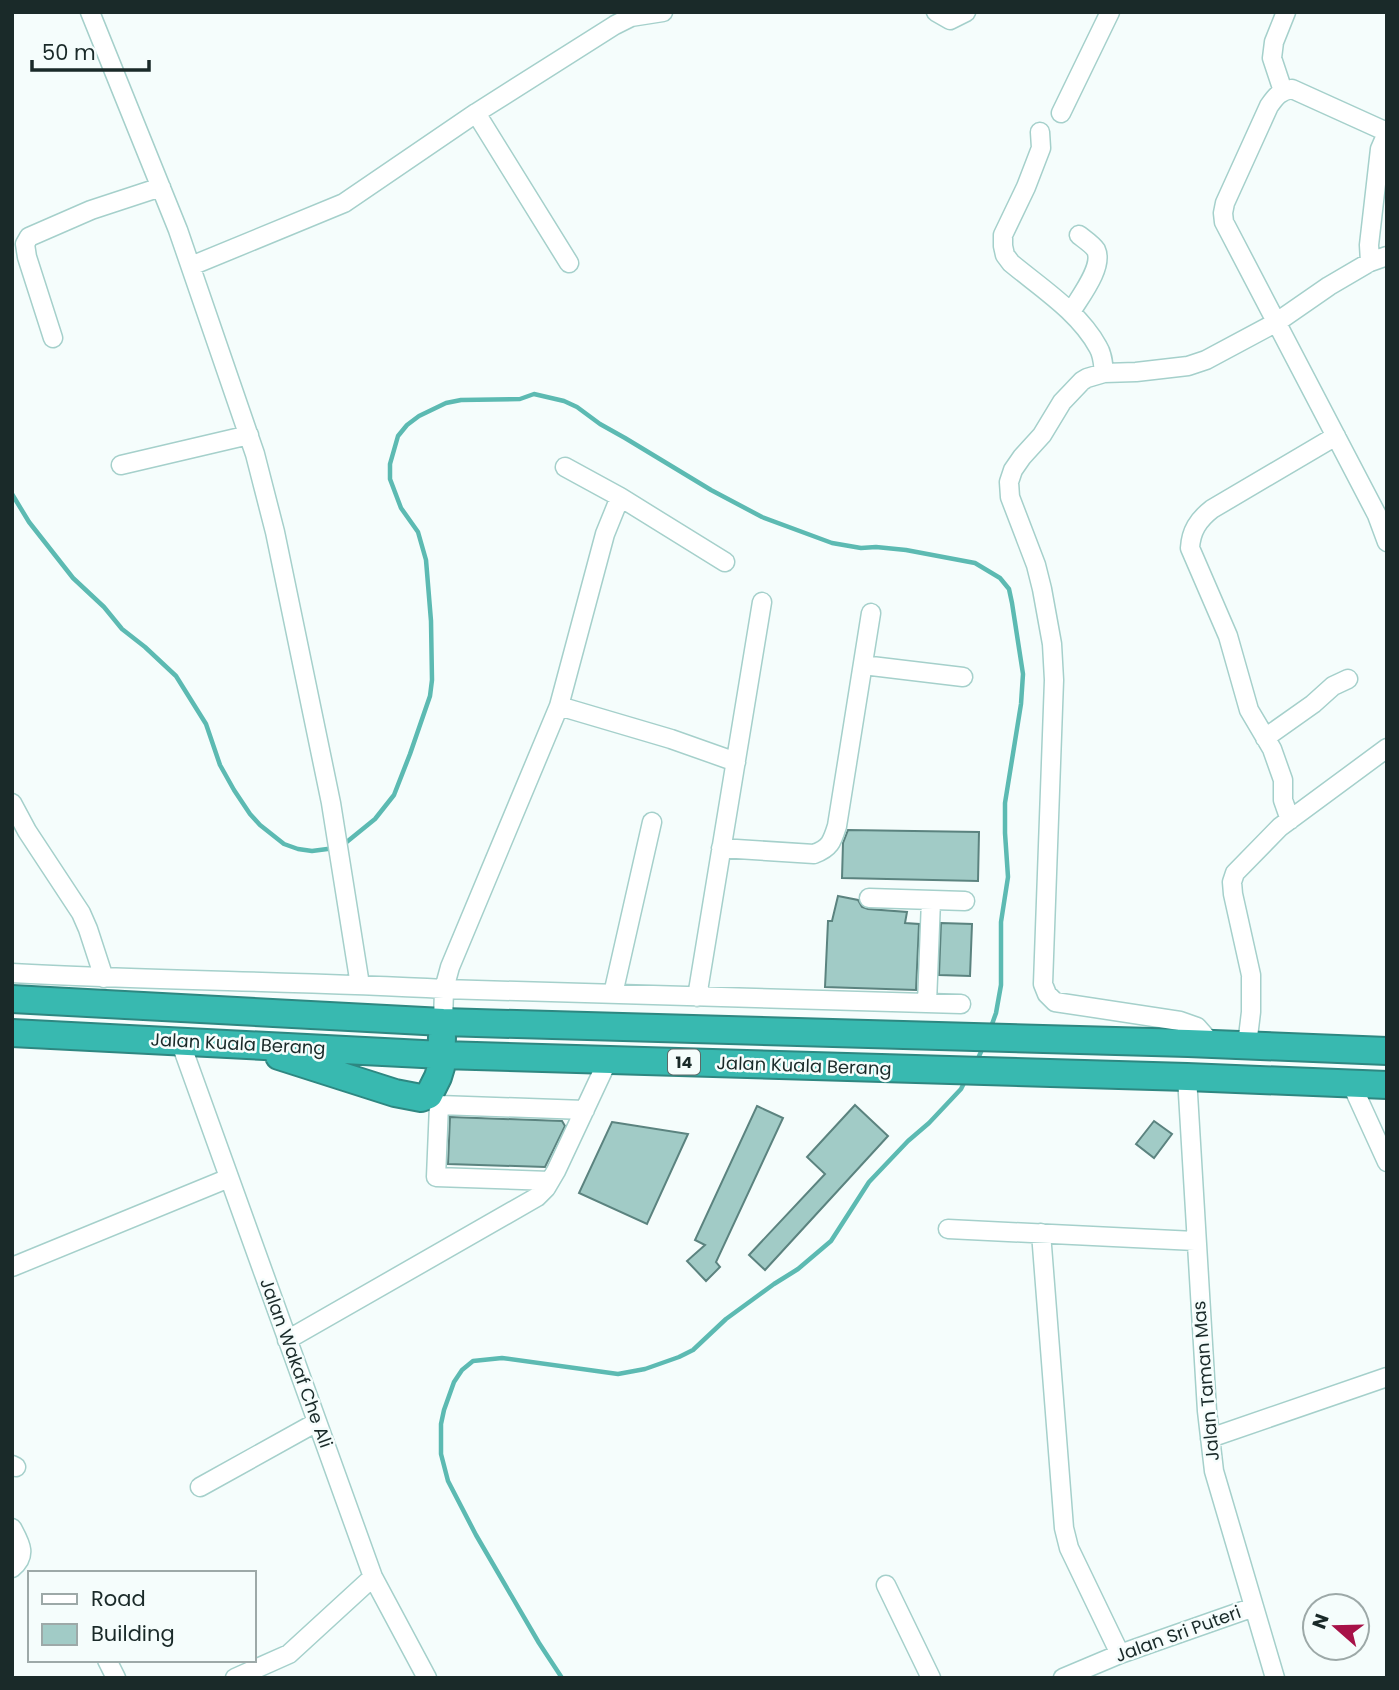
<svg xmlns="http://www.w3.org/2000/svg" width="1399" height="1690" font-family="Poppins,sans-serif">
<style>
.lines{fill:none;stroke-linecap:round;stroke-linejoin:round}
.stream{stroke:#5cbab2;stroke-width:4.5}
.building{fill:#a1cbc6;stroke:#5b837f;stroke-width:2}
.minor-casing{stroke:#a5d0cb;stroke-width:21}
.highway-casing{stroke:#2e8781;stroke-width:30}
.minor{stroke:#fff;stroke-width:18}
.highway{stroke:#38b9b0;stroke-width:26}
.labels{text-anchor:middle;stroke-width:5;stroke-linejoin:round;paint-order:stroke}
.shield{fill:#f5fdfc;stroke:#5c6968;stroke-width:2}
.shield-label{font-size:16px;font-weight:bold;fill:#1a2a29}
.street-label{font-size:18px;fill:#1a2a29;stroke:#f5fdfc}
</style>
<rect width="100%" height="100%" fill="#f5fdfc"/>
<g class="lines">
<path class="stream" d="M 12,494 L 29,522 L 73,578 L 104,607 L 122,629 L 145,647 L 176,676 L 206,724 L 220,765 L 234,790 L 250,814 L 260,825 L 284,844 L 298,849 L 312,851 L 335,848
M 343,845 L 375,819 L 394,795 L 410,754 L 430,696 L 432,680 L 431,621 L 426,560 L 418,532 L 401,508 L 390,479 L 390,464 L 398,436 L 407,425 L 419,416 L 446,403 L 461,400 L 520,399 L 534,394 L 564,401 L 577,407 L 600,424 L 625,438 L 711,490 L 762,517 L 832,543 L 861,548 L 876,547 L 906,550 L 975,563 L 1000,578 L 1009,589 L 1012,603 L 1023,674 L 1021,704 L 1005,803 L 1005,833 L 1008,877 L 1001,922 L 1001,985 L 996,1013 L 991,1027
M 976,1063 L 984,1045
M 562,1678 L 539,1643 L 476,1535 L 448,1481 L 441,1454 L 441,1424 L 444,1410 L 454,1382 L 462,1370 L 473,1361 L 502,1358 L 618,1374 L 645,1369 L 679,1357 L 693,1350 L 726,1319 L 774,1284 L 798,1269 L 831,1241 L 869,1182 L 908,1141 L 929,1123 L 961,1089 L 966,1079"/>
</g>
<path class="building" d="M 848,830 L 979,832 L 978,881 L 842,878 L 843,843 Z
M 838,896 L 858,900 L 862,907 L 868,909 L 907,912 L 905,923 L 919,924 L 916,990 L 825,987 L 828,921 L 832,921 Z
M 941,923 L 972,924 L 970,976 L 939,975 Z
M 855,1105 L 888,1136 L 765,1270 L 749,1255 L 825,1174 L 807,1157 Z
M 757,1106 L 783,1118 L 716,1262 L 720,1267 L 706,1281 L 687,1261 L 705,1245 L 695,1240 Z
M 450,1117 L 562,1121 L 565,1126 L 545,1167 L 448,1164 Z
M 1154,1121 L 1172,1134 L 1154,1158 L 1136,1144 Z
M 612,1122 L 688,1134 L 647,1224 L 579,1193 Z"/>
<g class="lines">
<defs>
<path id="minor" d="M 90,12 L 178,230 L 255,454 L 275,532 L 331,803 L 360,985
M 936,12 L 950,20 L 966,12
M 1283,91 L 1272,58 L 1274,42 L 1286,12
M 476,113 L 569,263
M 1061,113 L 1110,12
M 1040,132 L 1041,148 L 1026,187 L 1003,235 L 1003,246 L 1005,255 L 1011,263 C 1041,288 1079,312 1098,347 C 1103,355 1103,364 1104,373
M 1387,132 L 1292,89 C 1280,91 1276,96 1269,106 L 1225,203 L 1223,213 L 1224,222 L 1377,515 L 1387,542
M 1370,262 L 1369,245 L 1380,149 L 1387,133
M 191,266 L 344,203 L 476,113 L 615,25 L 631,17 L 663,12
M 1071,312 C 1079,298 1104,267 1096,250 C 1093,245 1084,239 1079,235
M 53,338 L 27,257 L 25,244 L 29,237 L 91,210 L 161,187
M 121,465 L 249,435
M 565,467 L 620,497 L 725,562
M 863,665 L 963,677
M 559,706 L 671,739 L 736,762
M 1265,738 L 1313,704 L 1333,686 L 1348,679
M 12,803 L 27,831 L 81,913 L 88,929 L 104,978
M 1290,820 L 1283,800 L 1283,780 L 1272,749 L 1249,710 L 1228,636 L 1190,548 C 1191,531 1198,520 1212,509 L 1336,436
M 721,848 L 814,854 C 830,848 832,842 837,826 L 871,613
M 869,898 L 965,901
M 12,973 C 156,981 300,981 444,989 L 961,1004
M 613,994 L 652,822
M 697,997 L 762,602
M 927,1003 L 931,900
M 443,1022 L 444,989 L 450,967 L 559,706 L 605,534 L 620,497
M 180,1041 L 373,1577 L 427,1678
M 1212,1044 L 1197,1027 L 1180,1021 L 1055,1002 L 1047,994 L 1043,984 L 1054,680 L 1052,644 L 1042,589 L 1036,565 L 1010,497 L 1009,482 L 1013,470 L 1022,457 L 1042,435 L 1062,402 L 1082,381 L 1087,378 L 1104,373 L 1136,372 L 1188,366 L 1206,360 L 1277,322 L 1329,286 L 1370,262 L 1387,256
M 1247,1045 L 1251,1012 L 1251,975 L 1233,894 L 1232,882 L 1235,873 L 1280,827 L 1387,748
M 1187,1077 L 1207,1411 L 1214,1471 L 1275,1678
M 1351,1083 L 1387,1162
M 431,1096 L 439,1105 L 585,1110
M 439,1105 L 436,1177 L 550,1181
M 948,1229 L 1195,1241
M 1041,1233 L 1064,1528 L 1069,1548 L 1120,1654
M 12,1267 L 229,1178
M 287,1340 L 537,1197 L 546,1188 L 556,1171 L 608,1060
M 1210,1438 L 1387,1377
M 12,1465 L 16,1467
M 200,1487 L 317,1422
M 12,1528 C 20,1543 28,1555 12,1568
M 886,1585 L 931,1678
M 107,1660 L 116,1678
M 235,1678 L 289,1654 L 373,1577
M 1063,1678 L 1120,1654 L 1254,1607"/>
<path id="highway" d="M 12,999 L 443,1022 L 1188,1043 L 1387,1051
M 12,1033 L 442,1055 L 1187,1077 L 1387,1085
M 279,1056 L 395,1093 L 421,1098 L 429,1095 L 438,1077 L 441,1067 L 442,1037"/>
</defs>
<use href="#minor" class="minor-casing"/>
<use href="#highway" class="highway-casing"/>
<use href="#minor" class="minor"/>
<use href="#highway" class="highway"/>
</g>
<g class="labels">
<rect class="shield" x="668" y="1049.5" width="32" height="25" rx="5"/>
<g class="shield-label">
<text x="684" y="1068">14</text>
</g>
<g class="street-label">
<text transform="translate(238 1044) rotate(3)" y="6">Jalan Kuala Berang</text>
<text transform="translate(804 1066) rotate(2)" y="6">Jalan Kuala Berang</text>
<text transform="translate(296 1363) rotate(70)" y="6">Jalan Wakaf Che Ali</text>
<text transform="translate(1206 1381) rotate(-95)" y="6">Jalan Taman Mas</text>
<text transform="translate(1178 1634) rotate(-20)" y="6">Jalan Sri Puteri</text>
</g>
</g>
<rect width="1399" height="1690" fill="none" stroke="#1a2a29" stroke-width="28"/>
<rect x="28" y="1571" width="228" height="91" fill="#f5fdfc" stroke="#9da9a8" stroke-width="2"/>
<rect x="42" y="1594" width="35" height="10" fill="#ffffff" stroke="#9da9a8" stroke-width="2"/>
<text x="91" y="1606" font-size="21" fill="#1a2a29">Road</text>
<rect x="42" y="1624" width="35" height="21" fill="#a1cbc6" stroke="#9da9a8" stroke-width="2"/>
<text x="91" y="1641" font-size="21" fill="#1a2a29">Building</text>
<g transform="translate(1336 1627) rotate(290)"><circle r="33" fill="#f5fdfc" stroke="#9da9a8" stroke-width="2"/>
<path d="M0-5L12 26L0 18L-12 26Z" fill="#a71248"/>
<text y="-10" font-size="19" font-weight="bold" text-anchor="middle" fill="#1a2a29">N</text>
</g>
<path d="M32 60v10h117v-10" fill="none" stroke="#1a2a29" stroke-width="3.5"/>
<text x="42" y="60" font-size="21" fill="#1a2a29" stroke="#f5fdfc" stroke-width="5" paint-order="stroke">50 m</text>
</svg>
